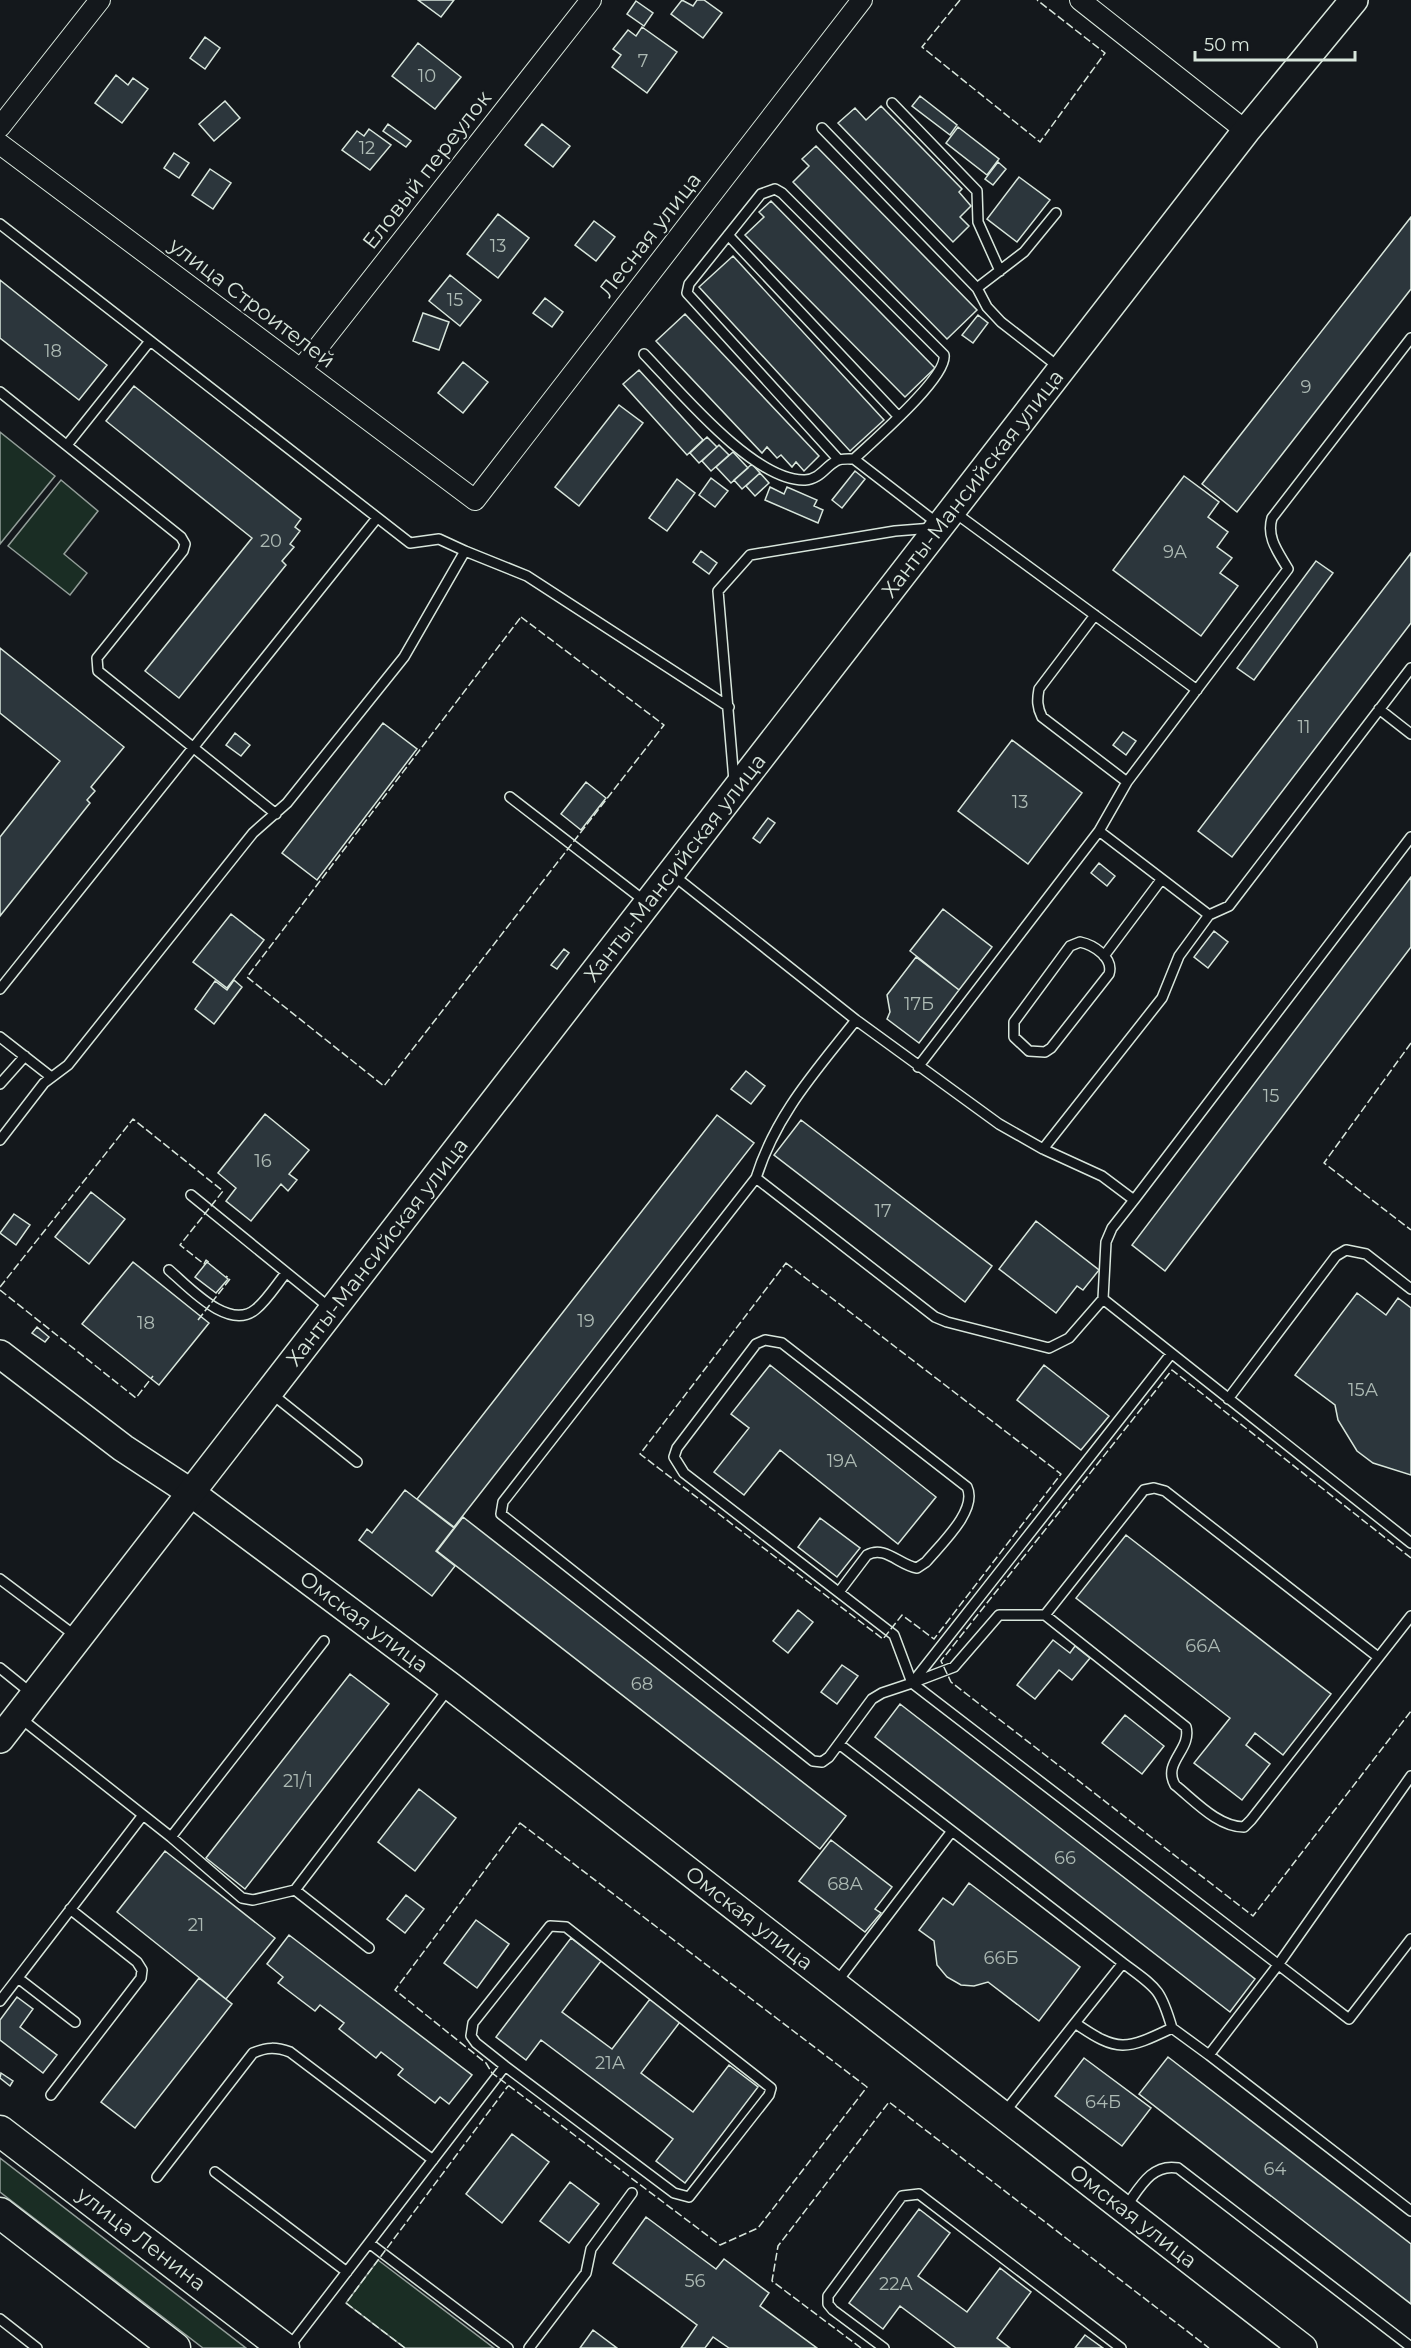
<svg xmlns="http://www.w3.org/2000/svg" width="1411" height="2348" font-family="Montserrat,sans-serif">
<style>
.green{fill:#1a2d24;stroke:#939e99;stroke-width:1.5}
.building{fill:#2c363c;stroke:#d8e6dc;stroke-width:1.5}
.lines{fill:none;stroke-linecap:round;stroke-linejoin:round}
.lane-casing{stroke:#d8e6dc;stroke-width:12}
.street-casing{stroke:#d8e6dc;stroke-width:22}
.secondary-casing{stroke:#d8e6dc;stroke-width:30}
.primary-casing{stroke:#d8e6dc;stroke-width:33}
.lane{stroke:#14181c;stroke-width:9}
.street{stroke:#14181c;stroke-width:20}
.secondary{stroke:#14181c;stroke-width:27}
.primary{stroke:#14181c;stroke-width:30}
.fence{stroke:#d8e6dc;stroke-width:1.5;stroke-dasharray:8 3;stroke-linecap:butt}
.labels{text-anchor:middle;stroke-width:4.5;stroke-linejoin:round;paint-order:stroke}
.number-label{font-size:18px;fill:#adbab4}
.street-label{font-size:21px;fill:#d8e6dc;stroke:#14181c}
</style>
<rect width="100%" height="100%" fill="#14181c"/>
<path class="green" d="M 0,432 L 55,476 L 0,544 Z
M 61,480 L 98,511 L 64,554 L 87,573 L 70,595 L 8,546 Z
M 0,2158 L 246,2348 L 203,2348 L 0,2192 Z
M 378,2260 L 494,2348 L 405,2348 L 346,2303 Z"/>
<path class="building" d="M 418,0 L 454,0 L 441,17 Z
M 682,0 L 693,6 L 697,0 L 704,0 L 722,13 L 703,38 L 671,14 Z
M 636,1 L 653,13 L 644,26 L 627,14 Z
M 642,27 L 677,52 L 647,93 L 612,67 L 621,55 L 613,49 L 628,30 L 636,36 Z
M 205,37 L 220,48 L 205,69 L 190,58 Z
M 418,43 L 461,77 L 435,109 L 392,76 Z
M 116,75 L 128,85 L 133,78 L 148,89 L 122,123 L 95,103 Z
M 920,96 L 957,125 L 950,135 L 912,106 Z
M 225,101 L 240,118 L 214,141 L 199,124 Z
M 881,106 L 962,189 L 959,192 L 971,206 L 960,217 L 969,226 L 953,242 L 838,123 L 855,108 L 866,120 Z
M 388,124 L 411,141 L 406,147 L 383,131 Z
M 542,124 L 570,146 L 553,167 L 525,145 Z
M 958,127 L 999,159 L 987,175 L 946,143 Z
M 369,129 L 391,145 L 370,170 L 342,150 L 357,131 L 364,136 Z
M 816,146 L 977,310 L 947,339 L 793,182 L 809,166 L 802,159 Z
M 174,153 L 189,163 L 179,178 L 164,168 Z
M 998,162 L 1006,169 L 993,185 L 985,179 Z
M 210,169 L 231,183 L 213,209 L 192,195 Z
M 1019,177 L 1050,200 L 1017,242 L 987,219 Z
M 771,201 L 935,368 L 905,397 L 745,235 L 764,217 L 759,212 Z
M 498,214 L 529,238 L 498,278 L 467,254 Z
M 1411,217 L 1411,289 L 1237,512 L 1202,484 Z
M 594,221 L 615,237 L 596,261 L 575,245 Z
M 733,256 L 884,420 L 850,451 L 699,287 Z
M 450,275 L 481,300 L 460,326 L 429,301 Z
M 0,280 L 107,365 L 79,400 L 0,338 Z
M 545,298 L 563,312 L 552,327 L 533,313 Z
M 423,313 L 449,322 L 439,350 L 413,341 Z
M 685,314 L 819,456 L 804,471 L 796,462 L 792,467 L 781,455 L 777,458 L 767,447 L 762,453 L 656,341 Z
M 978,315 L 988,323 L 973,343 L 962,335 Z
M 463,362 L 488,382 L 463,413 L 438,393 Z
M 639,370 L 703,440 L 687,455 L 623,384 Z
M 134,386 L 301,519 L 295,527 L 300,531 L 290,544 L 294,547 L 282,561 L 286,565 L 179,698 L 145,671 L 252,538 L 106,421 Z
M 619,405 L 643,423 L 579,506 L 555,487 Z
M 707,437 L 717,447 L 699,463 L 690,453 Z
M 719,445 L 729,455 L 711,471 L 702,461 Z
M 733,452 L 748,468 L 731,483 L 716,467 Z
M 752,464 L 760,473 L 742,489 L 734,480 Z
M 855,471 L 865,479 L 842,508 L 832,500 Z
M 760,473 L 769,483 L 755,496 L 746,486 Z
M 1184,476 L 1219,502 L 1208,517 L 1228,532 L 1217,547 L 1232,558 L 1220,573 L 1238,586 L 1201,636 L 1113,570 Z
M 711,478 L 728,491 L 715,507 L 699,495 Z
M 677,479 L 695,493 L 667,531 L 649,518 Z
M 770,487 L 784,494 L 787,487 L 817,500 L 814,506 L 823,510 L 818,523 L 765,500 Z
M 701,551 L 717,563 L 709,574 L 693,562 Z
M 1411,553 L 1411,623 L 1232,857 L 1198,831 Z
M 1316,561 L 1333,573 L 1254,680 L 1237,668 Z
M 0,648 L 124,747 L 91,787 L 95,791 L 87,800 L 90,803 L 0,916 L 0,837 L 60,761 L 0,713 Z
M 383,723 L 417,749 L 317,880 L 282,853 Z
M 1123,732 L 1136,741 L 1126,755 L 1113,745 Z
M 235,733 L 250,745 L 241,756 L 226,745 Z
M 1012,740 L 1082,793 L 1028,864 L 958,811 Z
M 586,782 L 606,798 L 581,830 L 561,814 Z
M 768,818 L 775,823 L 760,843 L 753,838 Z
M 1099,863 L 1115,876 L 1107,886 L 1091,873 Z
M 1411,877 L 1411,947 L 1165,1271 L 1132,1245 Z
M 943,909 L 992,947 L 959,990 L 910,951 Z
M 231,914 L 264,940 L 227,988 L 193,962 Z
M 1214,931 L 1228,942 L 1208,968 L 1194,957 Z
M 564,949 L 569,953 L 557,969 L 551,965 Z
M 916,957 L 959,990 L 919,1043 L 887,1019 L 890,1012 L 887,995 Z
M 234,980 L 242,987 L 214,1024 L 195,1009 L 215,981 L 227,990 Z
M 746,1071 L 765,1086 L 751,1104 L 731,1089 Z
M 265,1114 L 309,1150 L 289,1174 L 297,1180 L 288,1191 L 281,1184 L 251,1221 L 226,1201 L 236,1188 L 218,1173 Z
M 717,1115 L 754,1143 L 454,1527 L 417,1499 Z
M 801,1120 L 992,1266 L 965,1302 L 774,1155 Z
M 91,1192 L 125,1219 L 89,1264 L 55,1237 Z
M 14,1214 L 30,1225 L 16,1245 L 0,1233 Z
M 1036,1221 L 1099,1270 L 1083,1290 L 1077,1286 L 1056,1313 L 999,1269 Z
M 133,1262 L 209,1323 L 159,1385 L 82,1324 Z
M 207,1262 L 228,1279 L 216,1293 L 195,1277 Z
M 1357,1293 L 1386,1315 L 1398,1298 L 1411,1308 L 1411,1475 L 1373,1463 L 1357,1451 L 1338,1420 L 1335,1405 L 1295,1375 Z
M 37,1327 L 49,1337 L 45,1342 L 32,1333 Z
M 770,1365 L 936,1497 L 898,1544 L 780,1450 L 744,1495 L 714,1472 L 749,1428 L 731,1414 Z
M 1044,1365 L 1109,1416 L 1081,1450 L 1017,1400 Z
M 405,1490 L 454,1528 L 436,1551 L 455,1566 L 432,1596 L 359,1540 L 367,1529 L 372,1533 Z
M 463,1517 L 846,1816 L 820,1849 L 437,1551 Z
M 820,1518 L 860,1548 L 837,1577 L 798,1547 Z
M 1126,1535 L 1331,1694 L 1283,1755 L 1255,1733 L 1246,1745 L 1270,1764 L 1242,1800 L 1194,1763 L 1230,1718 L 1076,1598 Z
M 798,1610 L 813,1622 L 788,1653 L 773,1641 Z
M 1053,1640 L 1070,1653 L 1075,1646 L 1090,1658 L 1072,1680 L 1059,1670 L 1035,1699 L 1017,1685 Z
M 842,1665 L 858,1676 L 837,1704 L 821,1692 Z
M 350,1674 L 389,1704 L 245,1889 L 206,1858 Z
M 900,1704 L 1255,1979 L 1230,2012 L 875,1737 Z
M 1125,1715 L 1164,1746 L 1142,1774 L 1102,1743 Z
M 419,1789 L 456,1818 L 415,1871 L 378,1842 Z
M 831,1840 L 892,1887 L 875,1909 L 881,1913 L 865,1932 L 799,1881 Z
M 165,1851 L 275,1938 L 226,1999 L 117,1912 Z
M 969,1883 L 1080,1967 L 1039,2021 L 988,1982 L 974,1986 L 961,1985 L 947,1977 L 937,1965 L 934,1941 L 919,1930 L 943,1898 L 953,1905 Z
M 406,1895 L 424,1909 L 405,1933 L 387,1919 Z
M 476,1920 L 509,1944 L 477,1988 L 444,1963 Z
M 289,1935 L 472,2075 L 449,2104 L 440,2097 L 435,2103 L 398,2075 L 403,2069 L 381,2052 L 376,2058 L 339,2029 L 344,2023 L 320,2005 L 315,2011 L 278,1983 L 283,1977 L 267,1964 Z
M 571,1938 L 601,1961 L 562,2012 L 612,2049 L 650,1999 L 680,2022 L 641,2073 L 693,2112 L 729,2065 L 758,2087 L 685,2183 L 656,2161 L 673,2139 L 541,2040 L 526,2060 L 496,2037 Z
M 199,1978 L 232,2004 L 135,2128 L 101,2102 Z
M 17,1997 L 33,2009 L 20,2027 L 57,2055 L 43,2073 L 0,2040 L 0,2020 Z
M 1168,2057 L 1411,2244 L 1411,2304 L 1139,2094 Z
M 1084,2058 L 1151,2108 L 1122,2146 L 1055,2096 Z
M 1,2073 L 13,2081 L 10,2086 L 0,2078 Z
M 512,2134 L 549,2162 L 502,2223 L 466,2194 Z
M 570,2182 L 599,2204 L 569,2243 L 540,2221 Z
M 919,2209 L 950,2233 L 918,2276 L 967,2312 L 1000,2268 L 1031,2292 L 997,2338 L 1010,2348 L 956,2348 L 900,2306 L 883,2329 L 849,2303 Z
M 646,2217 L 716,2269 L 724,2259 L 769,2293 L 760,2306 L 817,2348 L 729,2348 L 713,2337 L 705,2348 L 681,2348 L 697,2325 L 613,2263 Z
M 593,2330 L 617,2348 L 580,2348 Z
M 1085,2335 L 1103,2348 L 1075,2348 Z"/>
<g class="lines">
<defs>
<path id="lane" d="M 892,103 L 977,191 L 978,222 L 1000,271
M 822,128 L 977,288 L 987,307 L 1001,322 L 1060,368
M 0,224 L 410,543 L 439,539 L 465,551 L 404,657 L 287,803 L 253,833 L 68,1065 L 44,1083 L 0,1140
M 728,235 L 898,416
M 977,288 L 1024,252 L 1056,213
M 644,354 C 678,389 754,482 805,480 C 820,479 825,467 836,461 C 841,458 849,459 854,459 L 937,523
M 0,392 L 181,537 L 185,544 L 183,551 L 97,658 L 98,671 L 276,814
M 67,445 L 150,341
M 838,459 L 687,293 L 689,284 L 761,194 L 775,189 L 782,193 L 944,355 C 948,377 872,442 854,459
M 954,512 L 1197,690
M 465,551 L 527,576 L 729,707
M 1095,615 L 1039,689 C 1037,700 1037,707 1042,717 L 1127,782
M 1379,709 L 1411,734
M 734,781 L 718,591 L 750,555 L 895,531 L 933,528
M 510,797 L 646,902
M 1099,831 L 1209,915
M 673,875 L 856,1020 L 999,1124 L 1043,1149 L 1102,1176 L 1134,1200 L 1112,1228 L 1106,1242 L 1103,1299 L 1411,1543
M 1080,942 C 1094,945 1114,958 1109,974 L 1051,1048 L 1045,1052 L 1029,1051 L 1014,1037 L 1014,1022 L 1070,946 Z
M 1104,956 L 1161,880
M 0,989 L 377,518
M 856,1020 C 816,1071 776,1114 756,1178 L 503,1502 L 501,1514 L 813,1761 L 822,1762 L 829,1757 L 872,1699 L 882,1693 L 912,1683 L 1349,2019 L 1411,1939
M 0,1037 L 50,1076
M 918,1067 L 1099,831 L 1127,782 L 1288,569 C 1279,553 1266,538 1272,518 L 1411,338
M 0,1084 L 25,1056
M 1043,1149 L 1162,998 L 1179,956 L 1209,915 L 1229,906 L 1411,668
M 756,1178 L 935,1317 L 947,1322 L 1049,1348 L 1069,1338 L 1103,1299
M 191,1195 L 330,1308
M 1134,1200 L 1411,837
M 169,1270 C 189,1287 229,1332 256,1309 C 267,1300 277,1284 286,1273
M 272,1394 L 357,1462
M 1228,1399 L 1336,1256 L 1346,1250 L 1366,1254 L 1411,1289
M 0,1579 L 77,1637
M 839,1592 L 867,1555 C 885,1545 899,1565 917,1568 L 926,1562 C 941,1544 978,1510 967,1487 L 782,1343 L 765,1340 L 756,1344 L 677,1448 L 674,1457 L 684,1473 L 894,1635 L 912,1683
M 1045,1615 L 1186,1727 C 1192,1750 1162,1762 1175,1785 C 1195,1801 1218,1827 1244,1827 L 1251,1820 L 1411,1616
M 0,1668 L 31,1693
M 912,1683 L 954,1667 L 999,1615 L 1045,1615 L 1144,1490 L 1154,1488 L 1165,1491 L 1378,1657
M 912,1683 L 1171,1354
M 19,1717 L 171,1837 L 242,1898 L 253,1900 L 295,1890 L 449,1688
M 952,1831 L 1123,1963 L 1075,2023
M 171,1837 L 324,1641
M 295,1890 L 369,1948
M 550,1926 L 566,1927 L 771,2088 L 769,2095 L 689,2197 L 674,2193 L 505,2066 L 476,2043 L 471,2036 L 473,2023 Z
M 1123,1963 C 1156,1988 1160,1987 1172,2028
M 18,1978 L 75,2022
M 836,1983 L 952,1831 L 839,1744
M 0,2001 L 143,1815
M 1209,2055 L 1411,2211
M 51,2095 L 141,1978 L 142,1970 L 137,1962 L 70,1909
M 1004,2113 L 1075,2023 C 1118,2053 1126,2050 1172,2028 L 1209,2055 L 1278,1965 L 1411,1776
M 215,2172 L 347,2272
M 157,2177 L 253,2053 C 267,2047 276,2047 290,2052 L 433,2160
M 1125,2208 C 1139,2189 1151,2163 1178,2168 L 1411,2347
M 369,2243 L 508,2348
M 0,2319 L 37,2348
M 289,2347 L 505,2066
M 529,2348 L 586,2273 L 591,2249 L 632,2193
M 884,2348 L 833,2310 L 828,2304 L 828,2296 L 902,2196 L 919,2194 L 1121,2348"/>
<path id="street" d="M 1080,0 L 1246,131
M 0,127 L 100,0
M 0,144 L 475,500 L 862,0
M 301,369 L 591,0"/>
<g id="secondary">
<path id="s1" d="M 0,1354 L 123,1448 L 190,1492 L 450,1686 L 1303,2348"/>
<path id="s2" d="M 0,1739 L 1246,131 L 1354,0"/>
</g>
<g id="primary">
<path id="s3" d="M 0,2131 L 284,2348"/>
<path d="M 0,2213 L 175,2348"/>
</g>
</defs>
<use href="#lane" class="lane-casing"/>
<use href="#street" class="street-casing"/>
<use href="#secondary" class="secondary-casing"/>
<use href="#primary" class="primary-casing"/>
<use href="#lane" class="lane"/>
<use href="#street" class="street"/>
<use href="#secondary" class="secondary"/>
<use href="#primary" class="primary"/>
<path class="fence" d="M 960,0 L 922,47 L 1040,142 L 1105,53 L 1037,0
M 521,617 L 664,725 L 384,1086 L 247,977 Z
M 1411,1043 L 1324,1163 L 1411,1230
M 786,1263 L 1061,1474 L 934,1639 L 902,1615 L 883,1639 L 640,1454 Z
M 0,1287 L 133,1119 L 223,1191 L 180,1245 L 204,1264 L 206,1260 L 210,1263
M 0,1290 L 136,1398 L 153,1376
M 198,1320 L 230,1279 L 226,1276
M 1411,1558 L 1172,1370 L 941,1661 L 951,1682 L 1253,1916 L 1411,1711
M 520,1823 L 867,2087 L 758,2228 L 720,2245 L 492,2073 L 486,2063 L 395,1990 Z
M 405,2348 L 346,2303 L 508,2086
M 861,2348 L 772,2281 L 778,2246 L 889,2102 L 1209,2348"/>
</g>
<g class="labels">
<g class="number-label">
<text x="643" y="67">7</text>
<text x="427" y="82">10</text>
<text x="367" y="154">12</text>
<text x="498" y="252">13</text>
<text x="455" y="306">15</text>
<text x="53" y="357">18</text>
<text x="1306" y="393">9</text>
<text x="271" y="547">20</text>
<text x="1175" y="558">9А</text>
<text x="1304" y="733">11</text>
<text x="1020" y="808">13</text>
<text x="919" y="1010">17Б</text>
<text x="1271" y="1102">15</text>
<text x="263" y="1167">16</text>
<text x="883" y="1217">17</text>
<text x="586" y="1327">19</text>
<text x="146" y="1329">18</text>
<text x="1363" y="1396">15А</text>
<text x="842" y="1467">19А</text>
<text x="1203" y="1652">66А</text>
<text x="642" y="1690">68</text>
<text x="298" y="1787">21/1</text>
<text x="1065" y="1864">66</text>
<text x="845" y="1890">68А</text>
<text x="196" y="1931">21</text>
<text x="1001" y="1964">66Б</text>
<text x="610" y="2069">21А</text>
<text x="1103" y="2108">64Б</text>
<text x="1275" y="2175">64</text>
<text x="695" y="2287">56</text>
<text x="896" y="2290">22А</text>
</g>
<g class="street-label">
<text transform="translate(427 170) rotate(-52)" y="7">Еловый переулок</text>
<text transform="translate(650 235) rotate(-52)" y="7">Лесная улица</text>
<text transform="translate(252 303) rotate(37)" y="7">улица Строителей</text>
<text dy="7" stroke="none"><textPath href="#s2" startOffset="1588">Ханты-Мансийская улица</textPath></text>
<text dy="7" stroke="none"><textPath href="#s2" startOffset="1102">Ханты-Мансийская улица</textPath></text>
<text dy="7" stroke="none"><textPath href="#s2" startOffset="616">Ханты-Мансийская улица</textPath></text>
<text dy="7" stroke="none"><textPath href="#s1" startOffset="452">Омская улица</textPath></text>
<text dy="7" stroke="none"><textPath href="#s1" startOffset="938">Омская улица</textPath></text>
<text dy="7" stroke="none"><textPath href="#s1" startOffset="1424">Омская улица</textPath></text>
<text dy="7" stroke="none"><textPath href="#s3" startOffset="178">улица Ленина</textPath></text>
</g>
</g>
<path d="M1195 51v9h160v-9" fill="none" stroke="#d8e6dc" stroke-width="3"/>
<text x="1204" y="51" font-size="18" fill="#d8e6dc" stroke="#14181c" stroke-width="4.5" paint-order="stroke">50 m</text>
</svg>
